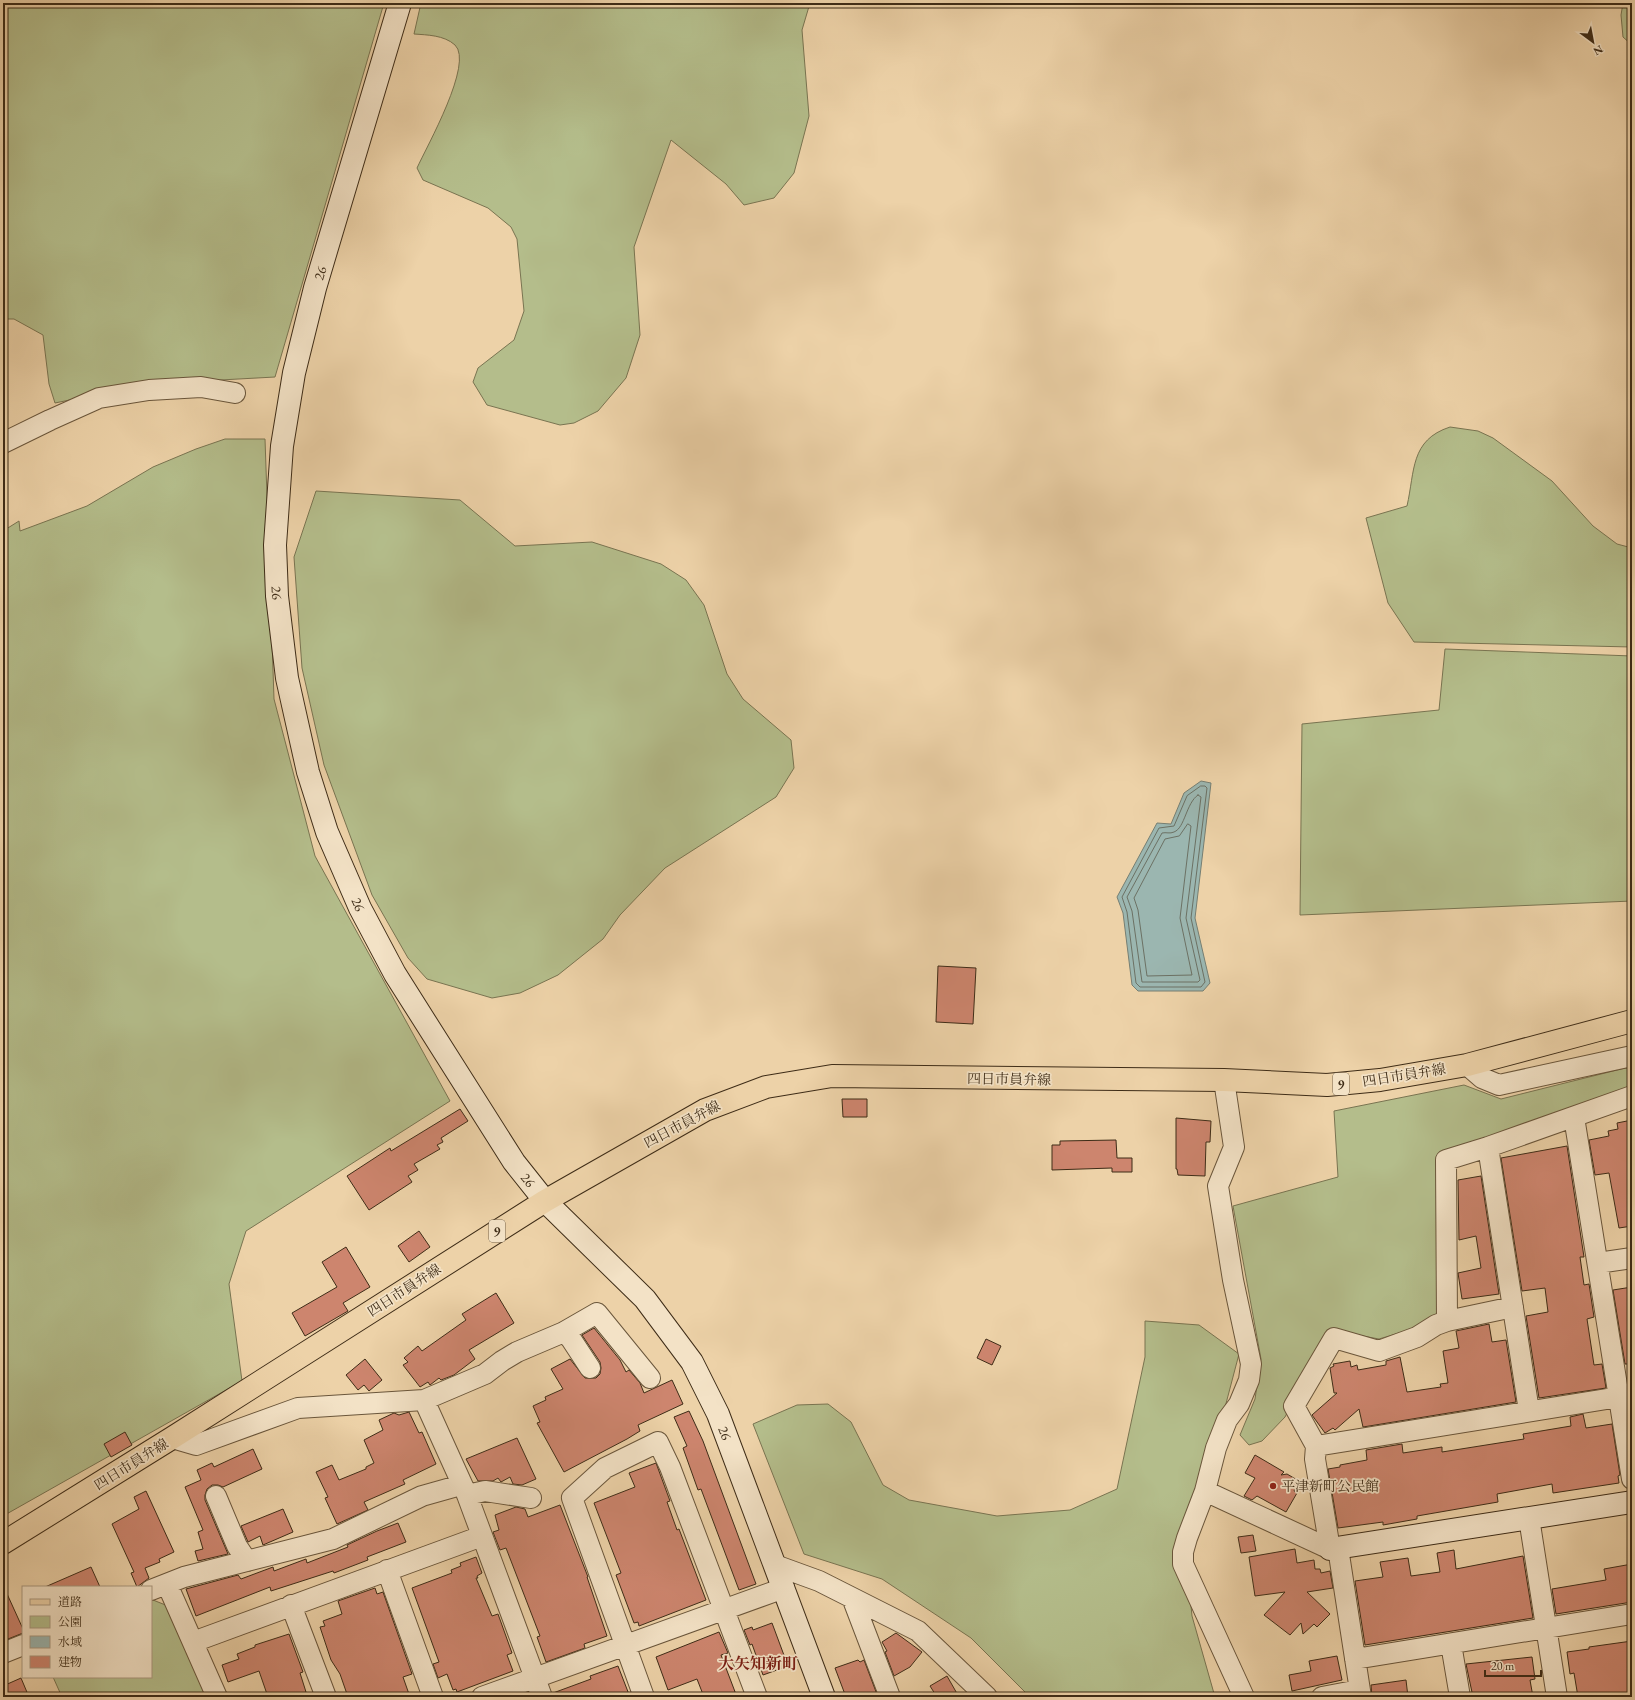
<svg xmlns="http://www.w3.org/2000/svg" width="1635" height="1700" font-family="'EB Garamond','Noto Serif JP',serif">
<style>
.green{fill:#b4bd8b;stroke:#797451}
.water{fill:#9bb6b0;stroke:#767f73}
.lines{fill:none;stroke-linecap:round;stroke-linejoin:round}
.shore{stroke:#6c7164;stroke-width:1}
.building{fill:#cd856e;stroke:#3e2c17}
.street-casing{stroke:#6a563b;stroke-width:22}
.secondary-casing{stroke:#3e2c17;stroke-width:24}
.primary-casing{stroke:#3e2c17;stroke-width:24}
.street{stroke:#f3e2c6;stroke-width:20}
.secondary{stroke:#f3e2c6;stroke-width:22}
.primary{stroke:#edd2a8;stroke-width:22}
.poi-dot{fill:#8f2418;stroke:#f3e2c6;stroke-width:1.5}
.labels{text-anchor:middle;stroke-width:3.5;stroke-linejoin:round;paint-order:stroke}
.shield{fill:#f3e2c6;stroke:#74634c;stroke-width:1}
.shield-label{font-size:13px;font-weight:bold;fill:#3e2c17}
.street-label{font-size:14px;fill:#3e2c17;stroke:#f3e2c6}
.poi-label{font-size:14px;fill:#3e2c17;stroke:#f3e2c6;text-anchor:start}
.quarter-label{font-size:16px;font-weight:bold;fill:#7a1f14;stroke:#f3e2c6}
</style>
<rect width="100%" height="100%" fill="#edd2a8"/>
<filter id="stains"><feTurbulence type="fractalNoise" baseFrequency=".005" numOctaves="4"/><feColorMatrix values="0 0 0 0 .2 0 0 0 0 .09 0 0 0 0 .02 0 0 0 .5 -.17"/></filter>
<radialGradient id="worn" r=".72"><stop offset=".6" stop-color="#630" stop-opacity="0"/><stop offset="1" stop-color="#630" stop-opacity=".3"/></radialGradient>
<path class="green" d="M 3,3 L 384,3 L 275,377 L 147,384 L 55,403 L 49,384 L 43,335 L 14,319 L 3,319 Z
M 421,3 L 810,3 L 802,30 L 809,116 L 794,173 L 774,198 L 744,205 L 726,184 L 671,140 L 634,247 L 640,335 L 626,378 L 598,411 L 574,423 L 560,425 L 487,405 L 473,382 L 478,368 L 514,340 L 524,311 L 517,239 L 511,227 L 488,208 L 423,180 L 417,168 C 427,146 474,63 455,45 C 444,35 427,35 414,34 Z
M 1623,3 L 1632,3 L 1632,45 L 1623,37 L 1621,15 Z
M 1450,427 L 1478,431 L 1493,438 L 1552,481 L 1593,526 L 1617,544 L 1632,548 L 1632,647 L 1414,642 L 1388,603 L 1366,518 L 1407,506 C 1415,471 1410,440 1450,427 Z
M 225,439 L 265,439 L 274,699 L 315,856 L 450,1101 L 246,1231 L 229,1284 L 242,1381 L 3,1516 L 3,531 L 19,521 L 20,531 L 87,506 L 153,467 L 196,449 Z
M 316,491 L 460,500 L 515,546 L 592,542 L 661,564 L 686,580 L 704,605 L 727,674 L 743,699 L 791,740 L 794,768 L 776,797 L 665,868 L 620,915 L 603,939 L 558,975 L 520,993 L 492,998 L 427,979 L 408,958 L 372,895 L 324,765 L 302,668 L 294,557 Z
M 1445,649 L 1632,656 L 1632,901 L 1300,915 L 1302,724 L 1439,710 Z
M 1625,1068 L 1632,1068 L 1632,1086 L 1444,1159 L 1446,1319 L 1379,1339 L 1330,1330 L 1285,1417 L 1262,1441 L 1249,1445 L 1240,1435 L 1255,1399 L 1261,1359 L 1233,1206 L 1338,1177 L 1334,1111 L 1464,1085 L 1501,1099 Z
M 1145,1321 L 1199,1325 L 1239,1354 L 1186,1556 L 1192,1616 L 1215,1697 L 1030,1697 L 971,1638 L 882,1579 L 804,1554 L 753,1424 L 797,1405 L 828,1404 L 851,1422 L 883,1485 L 909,1500 L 997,1516 L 1070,1510 L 1117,1489 L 1145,1357 Z
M 153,1600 L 168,1606 L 208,1697 L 62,1697 L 53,1677 L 151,1677 L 151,1601 Z"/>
<path class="water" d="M 1201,781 L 1211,783 L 1195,918 L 1210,983 L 1203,991 L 1138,991 L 1132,985 L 1123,913 L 1117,897 L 1157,823 L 1171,824 L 1184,793 Z"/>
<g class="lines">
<path class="shore" d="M 1201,786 L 1205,786 L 1207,788 L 1191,918 L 1205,982 L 1201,987 L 1140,987 L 1136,983 L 1127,912 L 1122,897 L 1159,828 L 1174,826 L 1187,796 Z
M 1198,795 L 1201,797 L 1186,918 L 1200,980 L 1198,982 L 1142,982 L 1132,911 L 1127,897 L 1162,833 C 1166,832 1170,834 1174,832 C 1185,828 1186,803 1198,795 Z
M 1188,824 L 1191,826 L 1180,918 L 1192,975 L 1147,976 L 1138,910 L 1134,898 L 1165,839 L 1179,836 Z"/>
</g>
<path class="building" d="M 938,966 L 976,968 L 973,1024 L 936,1022 Z
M 842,1099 L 867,1099 L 867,1117 L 843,1117 Z
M 460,1109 L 468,1121 L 441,1138 L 443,1142 L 437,1145 L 440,1149 L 414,1164 L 418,1170 L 408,1176 L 412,1182 L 369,1210 L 347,1176 L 390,1148 L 391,1151 Z
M 1176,1118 L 1211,1121 L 1210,1142 L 1206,1142 L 1205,1176 L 1178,1175 L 1177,1169 L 1176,1169 Z
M 1632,1120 L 1632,1226 L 1619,1228 L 1609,1173 L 1595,1175 L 1589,1140 L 1609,1136 L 1608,1131 L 1618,1129 L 1617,1123 Z
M 1116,1140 L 1117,1158 L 1132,1158 L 1132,1172 L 1112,1172 L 1112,1168 L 1052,1170 L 1052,1145 L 1060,1145 L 1060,1141 Z
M 1567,1146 L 1584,1257 L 1580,1257 L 1584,1285 L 1589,1284 L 1594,1317 L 1587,1319 L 1594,1365 L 1602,1364 L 1606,1388 L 1539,1398 L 1526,1316 L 1548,1312 L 1545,1288 L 1522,1291 L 1501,1158 Z
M 1481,1176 L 1499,1294 L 1462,1299 L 1458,1273 L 1481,1268 L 1476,1236 L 1459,1240 L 1458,1180 Z
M 419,1231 L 430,1247 L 409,1262 L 398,1246 Z
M 346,1247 L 370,1287 L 343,1303 L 348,1311 L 305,1336 L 292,1313 L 337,1287 L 322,1262 Z
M 1632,1287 L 1632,1364 L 1625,1364 L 1613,1290 Z
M 496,1293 L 514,1323 L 469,1350 L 475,1359 L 454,1375 L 441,1380 L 439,1378 L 430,1385 L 428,1382 L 420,1387 L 403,1365 L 408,1362 L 404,1358 L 418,1346 L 422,1351 L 466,1320 L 462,1314 Z
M 1489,1324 L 1492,1342 L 1506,1340 L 1516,1402 L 1363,1427 L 1359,1409 L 1335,1430 L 1333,1428 L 1325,1433 L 1312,1415 L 1337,1393 L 1334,1393 L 1330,1368 L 1334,1366 L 1333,1364 L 1350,1361 L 1351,1367 L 1357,1365 L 1358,1370 L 1386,1365 L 1386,1361 L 1400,1357 L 1407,1392 L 1441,1387 L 1440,1384 L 1448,1383 L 1443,1351 L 1459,1348 L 1456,1331 Z
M 594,1328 L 620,1360 L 626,1372 L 629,1370 L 640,1383 L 644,1393 L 672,1380 L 683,1404 L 638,1425 L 640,1431 L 627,1439 L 564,1472 L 537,1423 L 540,1422 L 533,1406 L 546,1400 L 545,1397 L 563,1389 L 551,1369 L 570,1359 L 585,1378 L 596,1378 L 600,1374 L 601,1368 L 600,1362 L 582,1335 Z
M 986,1339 L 1001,1346 L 992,1365 L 977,1358 Z
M 365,1359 L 382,1380 L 369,1391 L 364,1385 L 358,1390 L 346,1375 Z
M 689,1411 L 703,1441 L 756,1584 L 739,1590 L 701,1489 L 698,1490 L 683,1448 L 687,1446 L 674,1417 Z
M 409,1412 L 419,1433 L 422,1432 L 436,1464 L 403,1480 L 405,1484 L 364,1502 L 368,1510 L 337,1524 L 325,1498 L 328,1497 L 316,1472 L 332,1465 L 339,1480 L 366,1469 L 366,1467 L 374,1463 L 364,1440 L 383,1430 L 379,1420 L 394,1413 L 399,1415 Z
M 1583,1414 L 1586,1428 L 1612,1424 L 1620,1475 L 1618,1476 L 1619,1483 L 1553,1493 L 1552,1484 L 1497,1494 L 1498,1502 L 1417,1516 L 1417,1519 L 1383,1525 L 1383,1522 L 1338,1528 L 1328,1469 L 1340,1467 L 1340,1465 L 1367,1460 L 1366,1450 L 1402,1444 L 1403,1453 L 1442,1447 L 1442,1452 L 1524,1439 L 1523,1434 L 1571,1426 L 1570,1417 Z
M 125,1432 L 132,1445 L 111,1457 L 104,1444 Z
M 517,1438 L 536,1479 L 522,1485 L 513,1484 L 510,1477 L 501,1482 L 498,1478 L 493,1481 L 478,1481 L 466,1459 Z
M 253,1449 L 262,1469 L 223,1487 L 218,1485 L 212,1485 L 207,1489 L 205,1495 L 205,1500 L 228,1554 L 198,1561 L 195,1551 L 203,1549 L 198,1532 L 203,1530 L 185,1487 L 201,1480 L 197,1470 L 212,1463 L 214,1467 Z
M 1255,1455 L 1284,1472 L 1281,1475 L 1287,1474 L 1299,1481 L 1294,1491 L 1297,1493 L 1286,1512 L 1257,1496 L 1252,1500 L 1244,1496 L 1255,1478 L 1245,1473 Z
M 656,1463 L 670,1501 L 667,1502 L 677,1530 L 679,1529 L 706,1600 L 639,1626 L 638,1622 L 634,1623 L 616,1575 L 621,1573 L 594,1503 L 635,1487 L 629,1473 Z
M 146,1491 L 174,1552 L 159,1559 L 160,1562 L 145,1568 L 149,1578 L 137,1587 L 131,1573 L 134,1572 L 112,1524 L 139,1509 L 134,1497 Z
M 560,1505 L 588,1577 L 587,1577 L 607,1636 L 584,1644 L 585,1648 L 546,1662 L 537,1637 L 540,1636 L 506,1548 L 500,1550 L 493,1532 L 499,1530 L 495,1515 L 516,1507 L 525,1509 L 528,1517 Z
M 283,1509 L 293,1532 L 263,1545 L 260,1536 L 248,1542 L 241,1526 Z
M 398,1523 L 406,1542 L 367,1557 L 368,1560 L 334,1573 L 333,1571 L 271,1591 L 270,1587 L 196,1616 L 186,1589 L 238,1575 L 241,1579 L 273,1567 L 274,1571 L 306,1559 L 307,1563 L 348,1547 L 347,1545 L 377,1531 Z
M 1253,1535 L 1256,1551 L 1241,1553 L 1238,1537 Z
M 1295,1549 L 1297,1563 L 1314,1560 L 1315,1569 L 1320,1569 L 1321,1573 L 1330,1571 L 1333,1588 L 1307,1592 L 1330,1614 L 1317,1627 L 1314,1624 L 1303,1634 L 1301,1623 L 1290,1635 L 1264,1615 L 1285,1592 L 1255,1596 L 1249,1557 Z
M 1454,1550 L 1456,1569 L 1523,1556 L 1533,1618 L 1365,1645 L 1355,1581 L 1383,1577 L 1380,1562 L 1408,1558 L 1411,1576 L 1440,1572 L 1437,1553 Z
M 476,1557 L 482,1573 L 477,1576 L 478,1578 L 476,1578 L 492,1616 L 498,1614 L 512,1653 L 507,1655 L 513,1671 L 457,1692 L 456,1689 L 453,1690 L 447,1674 L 438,1678 L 433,1664 L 439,1662 L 412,1588 L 452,1573 L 451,1570 L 461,1566 L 460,1563 Z
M 1632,1564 L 1632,1602 L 1556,1614 L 1552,1589 L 1606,1580 L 1604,1569 Z
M 91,1567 L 100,1587 L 45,1587 Z
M 3,1585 L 23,1629 L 23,1633 L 3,1641 Z
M 375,1588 L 377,1594 L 383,1592 L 412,1674 L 403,1677 L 410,1697 L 348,1697 L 340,1674 L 331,1660 L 320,1627 L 325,1626 L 323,1621 L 342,1614 L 338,1601 Z
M 772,1623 L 788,1666 L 763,1675 L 752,1644 L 750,1645 L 744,1630 L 752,1627 L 753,1630 Z
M 719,1632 L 728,1653 L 721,1655 L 737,1697 L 704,1697 L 697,1679 L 668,1690 L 656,1657 Z
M 896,1633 L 922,1652 L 910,1667 L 894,1676 L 885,1652 L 887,1651 L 882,1642 Z
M 289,1634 L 303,1672 L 300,1673 L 306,1692 L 293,1697 L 268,1697 L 259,1671 L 228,1682 L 222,1665 L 239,1659 L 237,1654 L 255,1647 L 255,1645 Z
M 1632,1641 L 1632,1695 L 1578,1697 L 1574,1673 L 1570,1674 L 1567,1652 L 1589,1649 L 1589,1647 Z
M 1337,1656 L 1342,1680 L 1292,1691 L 1289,1675 L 1311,1671 L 1309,1661 Z
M 1532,1657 L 1535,1679 L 1530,1680 L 1533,1697 L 1473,1697 L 1466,1664 Z
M 858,1660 L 860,1662 L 864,1660 L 878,1697 L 846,1697 L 835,1668 Z
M 618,1666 L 630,1697 L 553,1697 L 553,1693 L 591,1679 L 590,1676 Z
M 947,1676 L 959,1697 L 937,1697 L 930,1686 Z
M 21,1678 L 29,1697 L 3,1697 L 3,1686 Z
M 1406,1680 L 1408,1697 L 1372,1697 L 1371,1685 Z"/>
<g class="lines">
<defs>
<path id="street" d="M 3,443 L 50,420 L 99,398 L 149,390 L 201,387 L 235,393
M 1467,1065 L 1482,1078 L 1499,1085 L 1632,1056
M 1224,1080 L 1234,1147 L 1218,1186 L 1233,1280 L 1251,1364 L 1249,1380 L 1239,1404 L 1227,1420 L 1216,1448 L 1205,1491 L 1187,1538 L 1183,1552 L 1183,1564 L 1244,1697
M 1574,1117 L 1632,1479
M 1598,1263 L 1632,1258
M 1447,1321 L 1513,1307
M 564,1332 L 571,1339 L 590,1368
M 424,1400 L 485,1374 L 502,1361 L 517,1352 L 564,1332 L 597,1313 L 650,1378
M 1529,1411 L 1488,1147 L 1632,1096
M 172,1438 L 196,1445 L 298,1408 L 424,1400 L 467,1495 L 542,1697
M 1316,1446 L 1294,1406 L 1334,1338 L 1379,1351 L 1417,1337 L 1436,1325 L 1447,1321 L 1446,1160 L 1488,1147
M 1205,1491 L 1330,1549
M 467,1495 L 485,1491 L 531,1498
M 216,1496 L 237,1546 L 247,1561
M 1529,1518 L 1557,1697
M 1338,1548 L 1361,1697
M 1330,1549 L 1315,1459 L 1316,1446 L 1619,1397
M 775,1565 L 819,1581 L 918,1631 L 987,1697
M 387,1570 L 433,1697
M 167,1584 L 217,1697
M 151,1590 L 184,1577 L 333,1539 L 422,1496 L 461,1485
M 853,1600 L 890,1697
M 291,1605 L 326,1697
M 193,1642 L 482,1536
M 1451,1644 L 1460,1697
M 3,1653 L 23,1645
M 1355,1659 L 1632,1614
M 482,1697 L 784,1588
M 644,1697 L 572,1498 L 605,1468 L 658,1442 L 670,1467 L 757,1697
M 1322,1697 L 1359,1690"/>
<g id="secondary">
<path id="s1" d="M 400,3 L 315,288 L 294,373 L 282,446 L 275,545 L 277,596 L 287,678 L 308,772 L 327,832 L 360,908 L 395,974 L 514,1162 L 545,1201 L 645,1299 L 692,1362 L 718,1414 L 824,1697"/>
<path d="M 1330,1549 L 1632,1502"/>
</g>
<path id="primary" d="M 3,1543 L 172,1438 L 545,1201 L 705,1110 L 766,1087 L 832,1076 L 1224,1080 L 1327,1085 L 1380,1080 L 1467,1065 L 1632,1021"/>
</defs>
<use href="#street" class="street-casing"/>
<use href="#secondary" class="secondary-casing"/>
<use href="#primary" class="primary-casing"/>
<use href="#street" class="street"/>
<use href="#secondary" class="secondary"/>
<use href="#primary" class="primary"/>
</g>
<circle class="poi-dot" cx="1273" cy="1486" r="4"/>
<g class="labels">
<g class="shield">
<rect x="1333" y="1073" width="16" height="22" rx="3"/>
<rect x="489" y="1220" width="16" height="22" rx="3"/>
</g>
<g class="shield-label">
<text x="1341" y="1089">9</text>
<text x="497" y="1236">9</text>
</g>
<g class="street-label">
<text transform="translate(320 273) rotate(-73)" y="5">26</text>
<text dy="5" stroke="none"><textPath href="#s1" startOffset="606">26</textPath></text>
<text dy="5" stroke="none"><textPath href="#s1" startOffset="930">26</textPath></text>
<text transform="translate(1404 1075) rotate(-9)" y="5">四日市員弁線</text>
<text transform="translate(1009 1079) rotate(1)" y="5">四日市員弁線</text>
<text transform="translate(682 1124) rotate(-28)" y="5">四日市員弁線</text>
<text dy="5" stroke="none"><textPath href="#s1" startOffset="1254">26</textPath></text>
<text transform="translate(404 1290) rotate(-33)" y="5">四日市員弁線</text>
<text dy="5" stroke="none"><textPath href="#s1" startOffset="1578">26</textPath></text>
<text transform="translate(131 1464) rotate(-32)" y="5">四日市員弁線</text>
</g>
<g class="poi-label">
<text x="1281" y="1491">平津新町公民館</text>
</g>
<g class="quarter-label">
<text x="758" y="1669">大矢知新町</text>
</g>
</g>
<rect width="1635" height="1700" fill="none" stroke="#edd2a8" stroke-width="16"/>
<rect x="4" y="4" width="1627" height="1692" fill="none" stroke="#3e2c17" stroke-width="2"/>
<rect x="8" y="8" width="1619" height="1684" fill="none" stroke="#3e2c17"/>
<rect x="22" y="1586" width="130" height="92" fill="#f3e2c6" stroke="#ab9980"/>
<rect x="30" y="1599" width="20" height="6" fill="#edd2a8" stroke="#ab9980"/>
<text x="58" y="1606" font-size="12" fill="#3e2c17">道路</text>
<rect x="30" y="1616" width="20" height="12" fill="#b4bd8b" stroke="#ab9980"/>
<text x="58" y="1626" font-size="12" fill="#3e2c17">公園</text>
<rect x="30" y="1636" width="20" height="12" fill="#9bb6b0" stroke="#ab9980"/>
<text x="58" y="1646" font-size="12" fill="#3e2c17">水域</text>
<rect x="30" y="1656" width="20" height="12" fill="#cd856e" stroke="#ab9980"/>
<text x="58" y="1666" font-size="12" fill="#3e2c17">建物</text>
<g transform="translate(1593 42) rotate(148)" stroke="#f3e2c6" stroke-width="3" paint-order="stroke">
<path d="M0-3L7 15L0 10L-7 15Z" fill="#3e2c17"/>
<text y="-6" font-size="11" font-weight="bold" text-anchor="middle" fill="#3e2c17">N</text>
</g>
<path d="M1485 1670v6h56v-6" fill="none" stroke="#3e2c17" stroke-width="2"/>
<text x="1491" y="1670" font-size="12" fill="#3e2c17" stroke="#f3e2c6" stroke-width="3" paint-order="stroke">20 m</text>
<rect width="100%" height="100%" filter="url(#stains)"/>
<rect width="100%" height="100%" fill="url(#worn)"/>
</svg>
